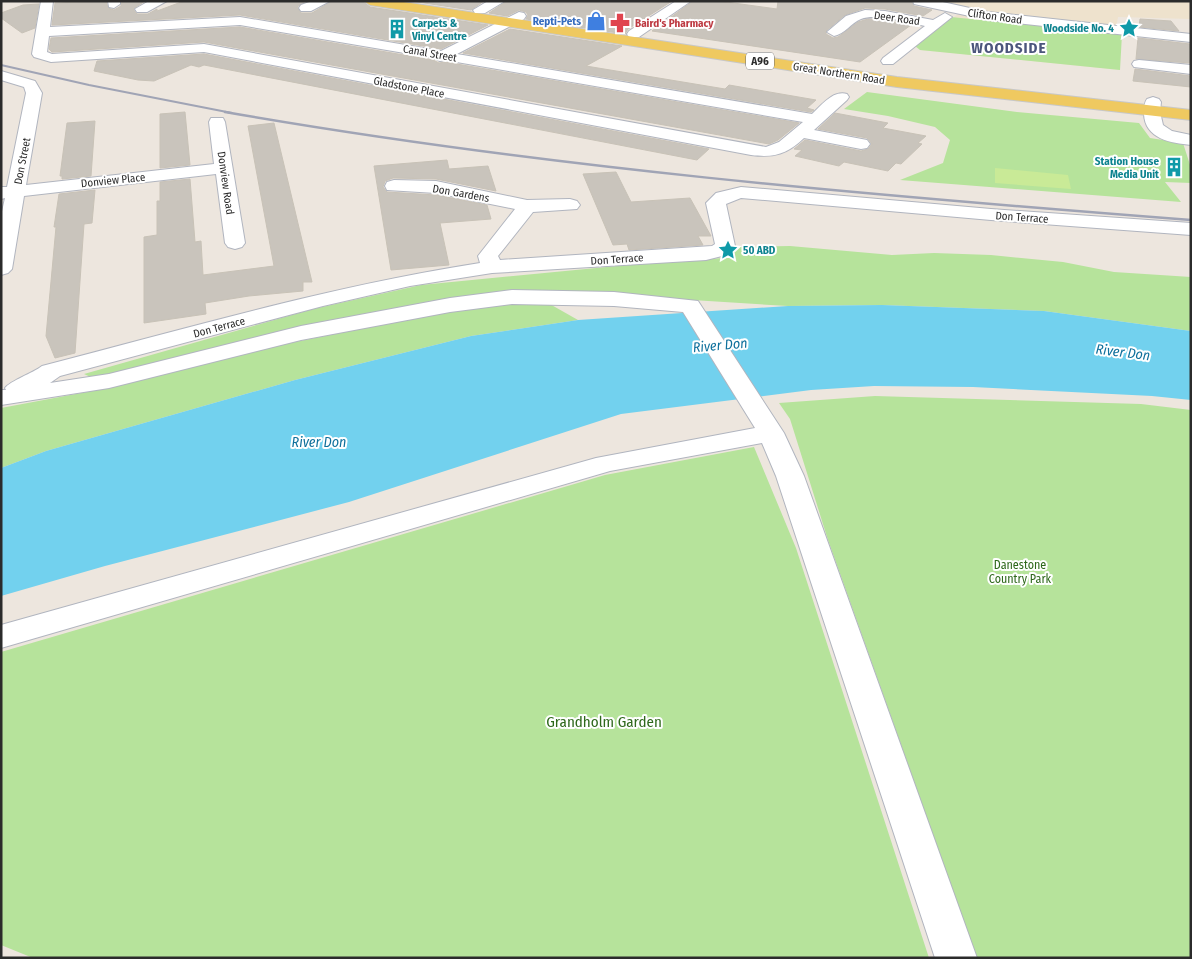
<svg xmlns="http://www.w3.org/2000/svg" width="1192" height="959" font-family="'Fira Sans Condensed',sans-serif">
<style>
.education{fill:#eee2cd}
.green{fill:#b6e39b}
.pitch{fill:#c9ea97}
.water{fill:#72d1ee}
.building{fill:#c9c4bc;stroke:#c8c2b7}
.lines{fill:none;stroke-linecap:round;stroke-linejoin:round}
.minor-casing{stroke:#b1b5bf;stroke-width:2}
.major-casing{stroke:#c8c8c8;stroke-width:2}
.minor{fill:#fff;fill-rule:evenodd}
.major{fill:#efc960;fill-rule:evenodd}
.rail-far1{stroke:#a0a4b5;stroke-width:2}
.rail{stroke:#a0a4b5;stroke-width:2.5}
.labels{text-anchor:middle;stroke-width:4;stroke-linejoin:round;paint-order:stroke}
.far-street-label{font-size:11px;fill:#2b2b2b;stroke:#fff}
.far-shop-label{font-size:11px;font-weight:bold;fill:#366cbe;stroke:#fff;text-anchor:end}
.far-culture-label{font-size:11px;font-weight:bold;fill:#0d838f;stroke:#fff;text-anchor:start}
.far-health-label{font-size:11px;font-weight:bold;fill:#be3a42;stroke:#fff;text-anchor:start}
.shield{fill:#fff;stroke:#6b6b6b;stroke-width:1}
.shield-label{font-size:11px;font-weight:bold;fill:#2b2b2b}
.park-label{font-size:12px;fill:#2e681b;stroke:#fff}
.water-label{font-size:14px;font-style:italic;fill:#0f709c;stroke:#fff}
.far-district-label{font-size:15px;font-weight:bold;letter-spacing:1px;fill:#4c567c;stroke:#fff}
.near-park-label{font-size:15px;fill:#2e681b;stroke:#fff}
</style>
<rect width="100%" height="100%" fill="#ede6de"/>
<path class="education" d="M 933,1 L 1191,1 L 1191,19 L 1118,17 L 1116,28 L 1120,70 L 920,50 L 942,25 L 966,9 Z"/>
<path class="green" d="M 951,17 L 1122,34 L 1120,70 L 920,50 L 915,46 Z
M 867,92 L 1017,112 L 1139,123 L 1150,138 L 1183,143 L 1191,168 L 1191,183 L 1165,182 L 1181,202 L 900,180 L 943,163 L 950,140 L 935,127 L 888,116 L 844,109 Z
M 790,246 L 892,255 L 934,253 L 991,255 L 1063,262 L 1114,272 L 1191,277 L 1191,331 L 1044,311 L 882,305 L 788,306 L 644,297 L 505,293 L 95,379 L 84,374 L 313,309 L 421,285 L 617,266 L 723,258 L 738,247 Z
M 505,302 L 548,303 L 578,320 L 471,336 L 295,380 L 46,451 L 1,468 L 1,408 L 97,390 L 275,346 L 449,311 Z
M 875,396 L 1141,404 L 1191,410 L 1191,958 L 977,958 L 828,540 L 790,419 L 779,403 Z
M 754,447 L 796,548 L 929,958 L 33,958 L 1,945 L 1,652 L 605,475 Z"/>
<path class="pitch" d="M 995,168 L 1068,175 L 1071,189 L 995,183 Z"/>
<path class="water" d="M 882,305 L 1044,311 L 1191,331 L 1191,400 L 1152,396 L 973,387 L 874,386 L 811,390 L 621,414 L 349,502 L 105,566 L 1,596 L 1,468 L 46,451 L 295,380 L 471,336 L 578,320 L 788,306 Z"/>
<path class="building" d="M 106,1 L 108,8 L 114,10 L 121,6 L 122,1 L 145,1 L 133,9 L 137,14 L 148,14 L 157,9 L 157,11 L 184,1 L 306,1 L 297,7 L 301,13 L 312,13 L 332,1 L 362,1 L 370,7 L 488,25 L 441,49 L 240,15 L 52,25 L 55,3 Z
M 411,1 L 484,1 L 471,10 Z
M 507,1 L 672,1 L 628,29 L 625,34 L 526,19 L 528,15 L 526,12 L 519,10 L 507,16 L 489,13 Z
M 693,1 L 719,1 L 777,9 L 778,1 L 911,1 L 914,6 L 932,10 L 923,16 L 885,9 L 865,8 L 845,15 L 826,31 L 826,34 L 833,38 L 838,37 L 858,22 L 868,19 L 884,20 L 911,25 L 860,62 L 652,31 Z
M 39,4 L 35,28 L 22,33 L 1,18 L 1,13 L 23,5 Z
M 1140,19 L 1171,21 L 1179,31 L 1139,27 Z
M 240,27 L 433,60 L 439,63 L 445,62 L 799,123 L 778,140 L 769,144 L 204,42 L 52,52 L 49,49 L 51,38 Z
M 510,29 L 622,46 L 586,66 L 725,89 L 729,85 L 816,100 L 807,108 L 814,110 L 811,112 L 463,53 Z
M 1138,38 L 1190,44 L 1191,63 L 1136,59 Z
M 204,54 L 709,149 L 697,160 L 204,65 L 199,67 L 191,65 L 154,81 L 138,80 L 94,71 L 97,61 Z
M 1135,69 L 1191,76 L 1191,87 L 1133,81 Z
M 185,112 L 190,165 L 160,168 L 160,114 Z
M 835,113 L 888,123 L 883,128 L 926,136 L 918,143 L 922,144 L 901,164 L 896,163 L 888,171 L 844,162 L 839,166 L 795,156 L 802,150 L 794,149 L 805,140 L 861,151 L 868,149 L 872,144 L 867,138 L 818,129 Z
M 95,121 L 91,176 L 62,179 L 62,176 L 60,176 L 67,123 Z
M 274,123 L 312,282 L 303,282 L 303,291 L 249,296 L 205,303 L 206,314 L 144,323 L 144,237 L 157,235 L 157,201 L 160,201 L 160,182 L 190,179 L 195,242 L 201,241 L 203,275 L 274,266 L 248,126 Z
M 447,160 L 449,169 L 488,166 L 496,191 L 436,179 L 393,178 L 385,181 L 383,187 L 387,192 L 436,195 L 487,205 L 491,219 L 440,223 L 449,265 L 391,270 L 374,166 Z
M 616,172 L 631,202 L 690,198 L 711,236 L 698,236 L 703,245 L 629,250 L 627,244 L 613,245 L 583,174 Z
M 95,190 L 92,223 L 84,224 L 75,353 L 55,358 L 46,336 L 56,227 L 54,227 L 59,194 Z"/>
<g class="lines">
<defs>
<path id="minor" d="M 41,1 L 53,1 L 50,27 L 240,17 L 441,51 L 519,12 L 524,13 L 526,16 L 524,19 L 457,54 L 812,114 C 822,105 833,90 847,94 L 849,97 L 847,100 L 814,130 L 867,140 L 870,144 L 867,148 L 861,149 L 804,138 C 787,154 775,158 751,155 L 204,52 L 51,62 L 34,57 L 32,54 ZM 240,25 L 434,58 L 440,61 L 445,60 L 803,122 L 779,142 L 766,147 L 204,44 L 52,54 L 47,52 L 49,36 Z
M 108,1 L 120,1 L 120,4 L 114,8 L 109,7 Z
M 149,1 L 167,1 L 147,12 L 137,12 L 135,9 Z
M 312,1 L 330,1 L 311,11 L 301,11 L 299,8 L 301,5 Z
M 488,1 L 505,1 L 485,13 L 475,13 L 473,10 Z
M 676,1 L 691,1 L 639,37 L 629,37 L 627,34 L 629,31 Z
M 913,1 L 938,1 L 988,12 L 1191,34 L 1191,42 L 988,20 L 914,4 Z
M 865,10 L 885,11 L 933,20 L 945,13 L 952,17 L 893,64 L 883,64 L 881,61 L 883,58 L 925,26 C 908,23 877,13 861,19 C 851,23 845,34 834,36 L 827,32 L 846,16 Z
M 1139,60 L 1191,65 L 1191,74 L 1134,67 L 1132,64 L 1134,61 Z
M 1,71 L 35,81 L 42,93 L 26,185 L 214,164 L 209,122 L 211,118 L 223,118 L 225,122 L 245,243 L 242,247 L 235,249 L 228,247 L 225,243 L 216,174 L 24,196 L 12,269 L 8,273 L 1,275 L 1,216 L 5,198 L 1,199 L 1,187 L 7,187 L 26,93 L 24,87 L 1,80 Z
M 1153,97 L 1159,99 L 1161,102 L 1160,112 L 1163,125 L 1172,131 L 1191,135 L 1191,145 C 1171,143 1145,139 1144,114 C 1144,109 1144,103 1147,99 Z
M 394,180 L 436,181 L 527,200 L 570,199 L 577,201 L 580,205 L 577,209 L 533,212 L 498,256 L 500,260 L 712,246 L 715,244 L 706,203 L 716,193 L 741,187 L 991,209 L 1191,223 L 1191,235 L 991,220 L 741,198 L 726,204 L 735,246 L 726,255 L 706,260 L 492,273 L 410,286 L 323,306 L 60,376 L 50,383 L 109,374 L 301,326 L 450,298 L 512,290 L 614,292 L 698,301 L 784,433 L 804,476 L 977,958 L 935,958 L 776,476 L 762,443 L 610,471 L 1,648 L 1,625 L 596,458 L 755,428 L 683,312 L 614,306 L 512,304 L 450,312 L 301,340 L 109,388 L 1,405 L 1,390 L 6,390 L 5,388 C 10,381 33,373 42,366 C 188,328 332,286 480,263 L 478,256 L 515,209 L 436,193 L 387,190 L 385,186 L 387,182 Z"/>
<path id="major" d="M 364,1 L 397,1 L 897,77 L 1191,110 L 1191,120 L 897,87 L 370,5 Z"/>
</defs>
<use href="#minor" class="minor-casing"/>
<use href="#major" class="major-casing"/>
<use href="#minor" class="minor"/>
<use href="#major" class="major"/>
<path class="rail-far1" d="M 1,65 L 89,85 L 232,113"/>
<path class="rail" d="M 225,112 C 545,168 868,195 1191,220"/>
</g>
<defs>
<symbol id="shop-bare" viewBox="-9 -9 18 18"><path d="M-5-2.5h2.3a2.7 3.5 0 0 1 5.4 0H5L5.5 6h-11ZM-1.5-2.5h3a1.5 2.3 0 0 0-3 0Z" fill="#3f7fe0" stroke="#fff" stroke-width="2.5" paint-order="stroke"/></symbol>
<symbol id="pharmacy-bare" viewBox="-9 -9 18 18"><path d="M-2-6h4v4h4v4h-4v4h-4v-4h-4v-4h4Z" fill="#e0444e" stroke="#fff" stroke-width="2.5" paint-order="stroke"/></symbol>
<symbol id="sight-bare" viewBox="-9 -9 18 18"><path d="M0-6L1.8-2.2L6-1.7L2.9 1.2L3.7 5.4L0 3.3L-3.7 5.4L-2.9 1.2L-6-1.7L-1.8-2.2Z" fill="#0f9aa8" stroke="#fff" stroke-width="2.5" paint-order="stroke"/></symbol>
<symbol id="building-bare" viewBox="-9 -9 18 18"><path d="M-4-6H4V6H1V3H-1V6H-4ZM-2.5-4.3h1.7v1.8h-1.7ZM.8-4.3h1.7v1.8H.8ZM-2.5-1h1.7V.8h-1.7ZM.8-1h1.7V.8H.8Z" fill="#0f9aa8" stroke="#fff" stroke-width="2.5" paint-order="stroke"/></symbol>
</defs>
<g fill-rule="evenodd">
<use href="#shop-bare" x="582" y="7" width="28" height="28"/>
<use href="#pharmacy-bare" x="606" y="9" width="28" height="28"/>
<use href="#sight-bare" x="1115" y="14" width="28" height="28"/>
<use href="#building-bare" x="383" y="15" width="28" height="28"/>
<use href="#building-bare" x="1160" y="153" width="28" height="28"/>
<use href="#sight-bare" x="714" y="236" width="28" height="28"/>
</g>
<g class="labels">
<g class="far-street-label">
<text transform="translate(995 16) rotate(8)" y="4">Clifton Road</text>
<text transform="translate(897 18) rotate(8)" y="4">Deer Road</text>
<text transform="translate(430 53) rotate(10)" y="4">Canal Street</text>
<text transform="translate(839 73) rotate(9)" y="4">Great Northern Road</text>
<text transform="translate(409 87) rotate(11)" y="4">Gladstone Place</text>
<text transform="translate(22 161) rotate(-79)" y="4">Don Street</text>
<text transform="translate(113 180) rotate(-6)" y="4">Donview Place</text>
<text transform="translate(226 183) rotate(82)" y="4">Donview Road</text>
<text transform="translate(461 193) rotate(10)" y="4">Don Gardens</text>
<text transform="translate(1022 217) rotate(4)" y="4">Don Terrace</text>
<text transform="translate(617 259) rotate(-4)" y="4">Don Terrace</text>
<text transform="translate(219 327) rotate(-15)" y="4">Don Terrace</text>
</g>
<g class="far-shop-label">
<text x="581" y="25">Repti-Pets</text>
</g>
<g class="far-culture-label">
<text x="412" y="27">Carpets &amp;<tspan x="412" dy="13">Vinyl Centre</tspan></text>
<text x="1114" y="32" text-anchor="end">Woodside No. 4</text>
<text x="1159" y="165" text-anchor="end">Station House<tspan x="1159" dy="13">Media Unit</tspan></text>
<text x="743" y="254">50 ABD</text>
</g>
<g class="far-health-label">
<text x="635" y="27">Baird's Pharmacy</text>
</g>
<rect class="shield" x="746" y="52.5" width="28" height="17" rx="4"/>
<g class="shield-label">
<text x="760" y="65">A96</text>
</g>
<g class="park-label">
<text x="1020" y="569">Danestone<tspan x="1020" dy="14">Country Park</tspan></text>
</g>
<g class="water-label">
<text transform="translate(720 345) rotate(-5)" y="5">River Don</text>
<text transform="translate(1123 352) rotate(7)" y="5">River Don</text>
<text x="319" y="447">River Don</text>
</g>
<g class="far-district-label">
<text x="1009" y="53">WOODSIDE</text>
</g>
<g class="near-park-label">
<text x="604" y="727">Grandholm Garden</text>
</g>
</g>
<rect width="1192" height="959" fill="none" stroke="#2b2b2b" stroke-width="5"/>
</svg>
